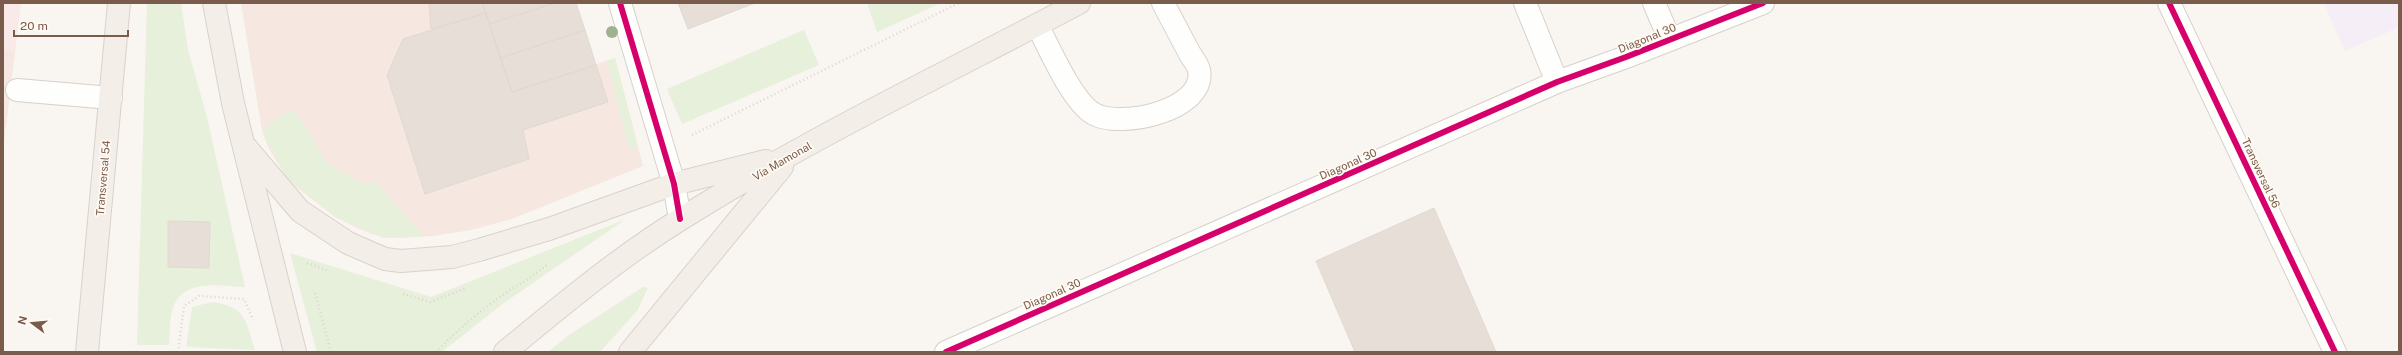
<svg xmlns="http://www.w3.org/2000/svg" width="2402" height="355" font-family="'Public Sans',sans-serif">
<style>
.commercial{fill:#f6e8e1}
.education{fill:#f6eef6}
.medical{fill:#fae9e9}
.green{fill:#e7f0db}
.building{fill:#e6ded7;stroke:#e2d8d2}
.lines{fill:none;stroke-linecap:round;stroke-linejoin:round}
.minor-casing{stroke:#d7d1cb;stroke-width:24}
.major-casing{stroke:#dad1cc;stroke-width:24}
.path{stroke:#dcd5d0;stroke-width:2.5;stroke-dasharray:1 3;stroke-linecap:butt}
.minor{stroke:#fefefd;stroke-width:22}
.major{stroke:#f3eee8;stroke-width:22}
.cycleway-casing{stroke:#fffaf3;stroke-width:8}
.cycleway{stroke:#d6006c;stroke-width:6}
.tree{fill:#9eb190}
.labels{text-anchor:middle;stroke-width:3.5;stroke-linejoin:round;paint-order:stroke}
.street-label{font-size:11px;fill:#7a5c4d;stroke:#fffaf3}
</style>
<rect width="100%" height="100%" fill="#f9f5f0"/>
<path class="commercial" d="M 241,3 L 482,3 L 512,92 L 615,58 L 643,166 L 512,219 L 471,230 L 434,236 L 384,238 L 359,229 L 335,217 L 296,187 L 286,177 L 268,147 L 262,131 Z
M 3,48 L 15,52 L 3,152 Z"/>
<path class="education" d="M 2324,3 L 2399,3 L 2399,27 L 2345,51 Z"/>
<path class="medical" d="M 3,3 L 21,3 L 15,52 L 3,48 Z"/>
<path class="green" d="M 147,3 L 181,3 L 188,50 L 207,117 L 245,287 C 222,286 186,278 174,305 C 169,316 170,334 169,345 L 137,345 Z
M 867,3 L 941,3 L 877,32 Z
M 804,30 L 819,65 L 682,124 L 667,89 Z
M 615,58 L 638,147 L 629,149 L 607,61 Z
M 291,110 C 309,121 314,149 330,164 C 335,168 342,172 348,175 C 358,182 365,186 376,182 L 424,237 L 384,238 L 335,217 L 286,177 L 262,131 L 275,119 Z
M 626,219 L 501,305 L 442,352 L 317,352 L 290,253 L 431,297 Z
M 643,287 L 648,288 L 637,311 L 600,352 L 548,352 L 569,335 Z
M 212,302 C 247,307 245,320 255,350 L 186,347 L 192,307 Z"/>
<path class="building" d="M 429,3 L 482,3 L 486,13 L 431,29 Z
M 482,3 L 555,3 L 489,24 Z
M 555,3 L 576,3 L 585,30 L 500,58 L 489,24 Z
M 678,3 L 755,3 L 688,29 Z
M 486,13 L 512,92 L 596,65 L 608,102 L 523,130 L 529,159 L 425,194 L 387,75 L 403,39 Z
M 585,30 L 596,65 L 512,92 L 500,58 Z
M 1434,208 L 1496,352 L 1355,352 L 1316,261 Z
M 168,221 L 210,222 L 209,268 L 168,267 Z"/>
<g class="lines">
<defs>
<path id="minor" d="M 620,3 L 674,184 L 680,219
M 1525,3 L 1557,82
M 1654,3 L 1670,40
M 2169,3 L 2335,352
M 1037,25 C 1049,47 1072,102 1094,114 C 1121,129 1207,110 1199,70 C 1198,65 1193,59 1190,54 C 1181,37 1172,20 1163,3
M 17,90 L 111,98
M 946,352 L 1557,82 L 1626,57 L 1763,3"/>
<path id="major" d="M 214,3 L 233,103 L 295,352
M 244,145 L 300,211 L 348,243 L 385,259 L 401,261 L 452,257 L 479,250 L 549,229 L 674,184 L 766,161
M 87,352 L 119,3
M 505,352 C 562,305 618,258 681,219 C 808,139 946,73 1079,3
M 630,352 L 782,167"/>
</defs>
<use href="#minor" class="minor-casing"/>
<use href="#major" class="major-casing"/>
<path class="path" d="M 692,135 L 959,3
M 307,263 L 329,271
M 315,293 L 331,352
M 403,294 L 430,302 L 466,288
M 128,352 L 138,352
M 178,352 L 184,306 L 199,296 L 244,299 L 253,320
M 436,352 C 456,332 478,312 501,296 C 518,285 534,276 549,263"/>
<use href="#minor" class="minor"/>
<use href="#major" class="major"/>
<defs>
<path id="cycleway" d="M 620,3 L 674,184 L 680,219
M 2169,3 L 2335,352
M 946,352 L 1557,82 L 1626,57 L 1763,3"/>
</defs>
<use href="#cycleway" class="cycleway-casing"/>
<use href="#cycleway" class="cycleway"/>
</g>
<circle class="tree" cx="612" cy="32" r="6"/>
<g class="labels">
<g class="street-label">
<text transform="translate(1647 38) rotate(-22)" y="4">Diagonal 30</text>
<text transform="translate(782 161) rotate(-30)" y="4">Vía Mamonal</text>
<text transform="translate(1348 164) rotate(-24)" y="4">Diagonal 30</text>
<text transform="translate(2261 173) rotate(65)" y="4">Transversal 56</text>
<text transform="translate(103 178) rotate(-85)" y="4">Transversal 54</text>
<text transform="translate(1052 294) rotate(-24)" y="4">Diagonal 30</text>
</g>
</g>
<rect width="2402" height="355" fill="none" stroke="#7a5c4d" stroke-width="8"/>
<g transform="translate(32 323) rotate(286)" stroke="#fffaf3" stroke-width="3" paint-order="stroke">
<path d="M0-3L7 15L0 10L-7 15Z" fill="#7a5c4d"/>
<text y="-6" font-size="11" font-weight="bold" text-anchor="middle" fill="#7a5c4d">N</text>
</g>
<path d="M14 30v6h114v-6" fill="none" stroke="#7a5c4d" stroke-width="2"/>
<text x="20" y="30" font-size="12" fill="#7a5c4d" stroke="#fffaf3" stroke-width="3" paint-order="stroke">20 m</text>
</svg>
